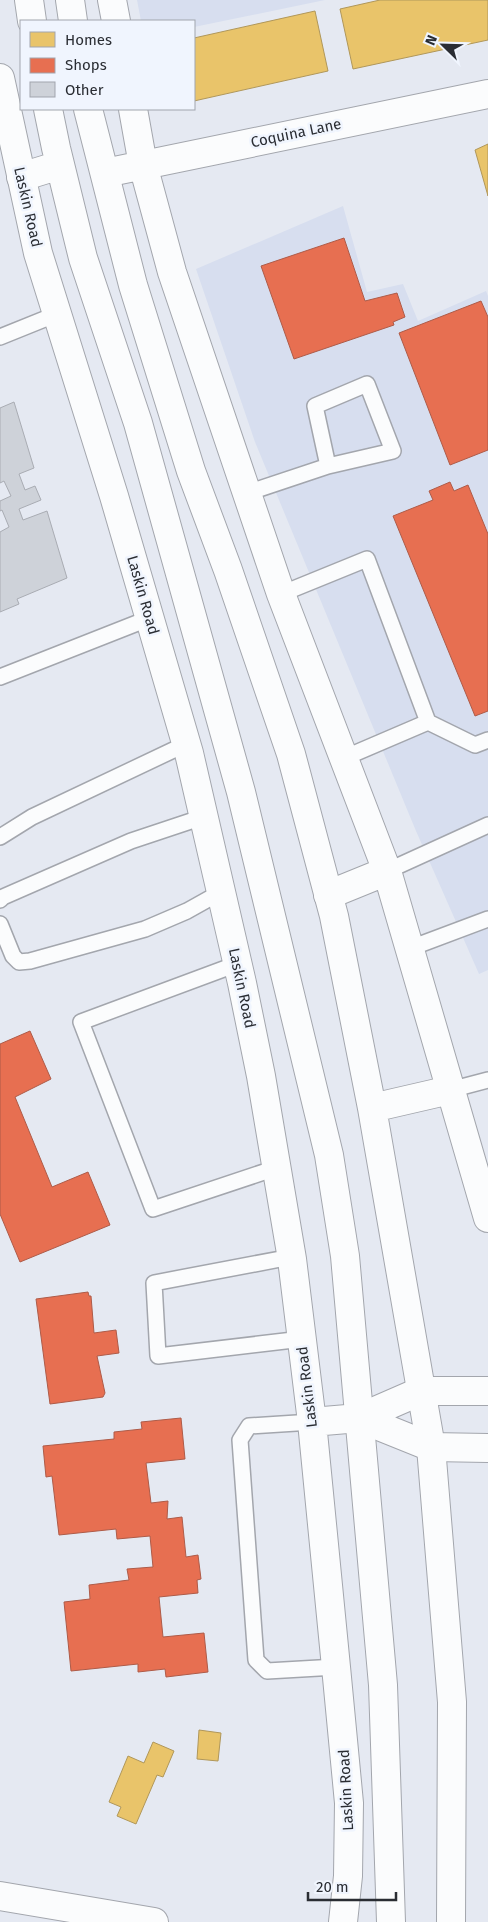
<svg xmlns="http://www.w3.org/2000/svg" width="488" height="1922" font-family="'Fira Sans',sans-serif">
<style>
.built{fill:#d7deef}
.homes{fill:#e9c46a;stroke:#b0975a}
.shops{fill:#e76f51;stroke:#ae5b48}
.building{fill:#ced2d9;stroke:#a9acb3}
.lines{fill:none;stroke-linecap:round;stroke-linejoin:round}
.service-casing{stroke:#a3a6ad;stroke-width:18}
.minor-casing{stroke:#a3a6ad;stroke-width:30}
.secondary-casing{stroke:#a3a6ad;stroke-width:30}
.primary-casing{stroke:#a3a6ad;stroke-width:30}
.service{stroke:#fbfcfd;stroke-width:15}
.minor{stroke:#fbfcfd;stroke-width:28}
.secondary{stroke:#fbfcfd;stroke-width:28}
.primary{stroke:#fbfcfd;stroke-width:28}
.labels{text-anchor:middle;stroke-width:5;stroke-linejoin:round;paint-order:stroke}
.street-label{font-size:15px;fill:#2a2d33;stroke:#f0f5fe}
</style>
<rect width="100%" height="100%" fill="#e5e9f2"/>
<path class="built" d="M 137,0 L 325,0 L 194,27 L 194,21 L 141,21 Z
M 343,206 L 367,292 L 403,284 L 418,321 L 486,291 L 488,296 L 488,970 L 479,974 L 416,831 L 255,442 L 196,269 Z"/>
<path class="homes" d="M 380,0 L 488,0 L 488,40 L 353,69 L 340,9 Z
M 315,11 L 328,71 L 194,101 L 194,38 Z
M 488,144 L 488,196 L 475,150 Z
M 199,1730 L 221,1733 L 218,1761 L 197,1759 Z
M 153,1742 L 174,1751 L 163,1777 L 157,1775 L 136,1824 L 117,1816 L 121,1807 L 109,1802 L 128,1756 L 144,1763 Z"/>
<path class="shops" d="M 344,238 L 365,301 L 397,293 L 405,317 L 393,322 L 394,325 L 294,359 L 261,266 Z
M 481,301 L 488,317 L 488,450 L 450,465 L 399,333 Z
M 450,482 L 454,491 L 468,485 L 488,534 L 488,711 L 475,716 L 393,516 L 433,500 L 429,491 Z
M 30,1031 L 51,1079 L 15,1097 L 52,1187 L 88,1172 L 110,1225 L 20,1262 L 0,1214 L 0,1044 Z
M 88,1292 L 89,1296 L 91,1296 L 94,1333 L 116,1330 L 119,1353 L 97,1356 L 105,1393 L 103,1397 L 50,1404 L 36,1299 Z
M 181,1418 L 185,1459 L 146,1463 L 151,1503 L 168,1501 L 167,1519 L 182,1517 L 186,1557 L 198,1555 L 201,1579 L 197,1580 L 198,1593 L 159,1597 L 163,1637 L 204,1633 L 208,1672 L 166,1677 L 165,1669 L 138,1672 L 138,1664 L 71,1671 L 64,1602 L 90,1599 L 89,1585 L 129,1580 L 127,1569 L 153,1567 L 150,1536 L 117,1539 L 116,1529 L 59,1535 L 52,1476 L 46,1477 L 43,1446 L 114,1439 L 114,1432 L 142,1429 L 141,1422 Z"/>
<path class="building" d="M 14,402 L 34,468 L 19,474 L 25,490 L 35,486 L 41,500 L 19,509 L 23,520 L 47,511 L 67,578 L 17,599 L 19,604 L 0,612 L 0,532 L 9,527 L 2,510 L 0,511 L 0,501 L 11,496 L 4,481 L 0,483 L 0,408 Z"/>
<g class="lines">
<defs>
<path id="service" d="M 0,337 L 57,314
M 247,493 L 328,466 L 393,451 L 367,384 L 315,406 L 328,466
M 281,594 L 367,559 L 428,722 L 344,758
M 0,677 L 150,618
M 428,722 L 475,745 L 488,740
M 0,837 L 32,817 L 186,744
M 387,871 L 488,825
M 0,900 L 3,897 L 131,841 L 203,817
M 0,924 L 13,956 L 19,962 L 30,961 L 145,929 L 187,911 L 221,892
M 408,949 L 488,919
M 237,964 L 81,1022 L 153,1209 L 276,1168
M 450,1090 L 488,1080
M 291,1257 L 154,1283 L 158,1356 L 302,1339
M 312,1422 L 249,1426 L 240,1440 L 256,1660 L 267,1671 L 336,1667"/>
<path id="minor" d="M 112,0 L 116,21
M 0,78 L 38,253 L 114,496 L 189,753 L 242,983 L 261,1076 L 292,1259 L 312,1422 L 336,1667 L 349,1803 L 348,1876 L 343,1922
M 133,109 L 143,165 L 172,272 L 281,594 L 387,871 L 488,1218
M 105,173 L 488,94
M 328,895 L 387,871
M 312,1422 L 359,1418
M 0,1896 L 154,1922"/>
<path id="secondary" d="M 359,1418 L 431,1447 L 488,1448
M 359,1418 L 421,1391 L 488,1391"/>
<path id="primary" d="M 29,0 L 32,21
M 70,0 L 73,21
M 48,109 L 56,148 L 83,258 L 138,423 L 241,792 L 329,1155 L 345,1256 L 383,1685 L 391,1922
M 88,109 L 133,285 L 191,471 L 228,570 L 291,754 L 334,916 L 372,1108 L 431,1447 L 452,1702 L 451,1922
M 21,177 L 60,165
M 372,1108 L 450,1090"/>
</defs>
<use href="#service" class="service-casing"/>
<use href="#minor" class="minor-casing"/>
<use href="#secondary" class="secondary-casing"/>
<use href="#primary" class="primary-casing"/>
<use href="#service" class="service"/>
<use href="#minor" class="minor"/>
<use href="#secondary" class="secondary"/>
<use href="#primary" class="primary"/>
</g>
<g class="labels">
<g class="street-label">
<text transform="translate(296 133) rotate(-12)" y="5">Coquina Lane</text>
<text transform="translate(28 207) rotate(77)" y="5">Laskin Road</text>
<text transform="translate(143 595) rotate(74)" y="5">Laskin Road</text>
<text transform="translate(242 988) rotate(78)" y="5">Laskin Road</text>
<text transform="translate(307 1387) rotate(-97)" y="5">Laskin Road</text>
<text transform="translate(346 1790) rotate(-93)" y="5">Laskin Road</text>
</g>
</g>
<rect x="20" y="20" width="175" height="90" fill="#f0f5fe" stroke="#a1a5ad"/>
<rect x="30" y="32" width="25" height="15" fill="#e9c46a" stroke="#a1a5ad"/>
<text x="65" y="45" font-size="15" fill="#2a2d33">Homes</text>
<rect x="30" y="58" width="25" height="15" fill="#e76f51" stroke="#a1a5ad"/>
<text x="65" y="70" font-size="15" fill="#2a2d33">Shops</text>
<rect x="30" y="82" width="25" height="15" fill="#ced2d9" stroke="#a1a5ad"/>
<text x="65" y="95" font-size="15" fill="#2a2d33">Other</text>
<g transform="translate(443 45) rotate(293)" stroke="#f0f5fe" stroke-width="4" paint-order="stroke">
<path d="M0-4L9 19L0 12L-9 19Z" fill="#2a2d33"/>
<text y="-8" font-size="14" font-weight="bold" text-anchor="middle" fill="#2a2d33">N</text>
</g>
<path d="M308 1892v8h88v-8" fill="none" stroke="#2a2d33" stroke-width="2.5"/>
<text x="316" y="1892" font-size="15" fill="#2a2d33" stroke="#f0f5fe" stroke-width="4" paint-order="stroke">20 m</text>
</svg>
